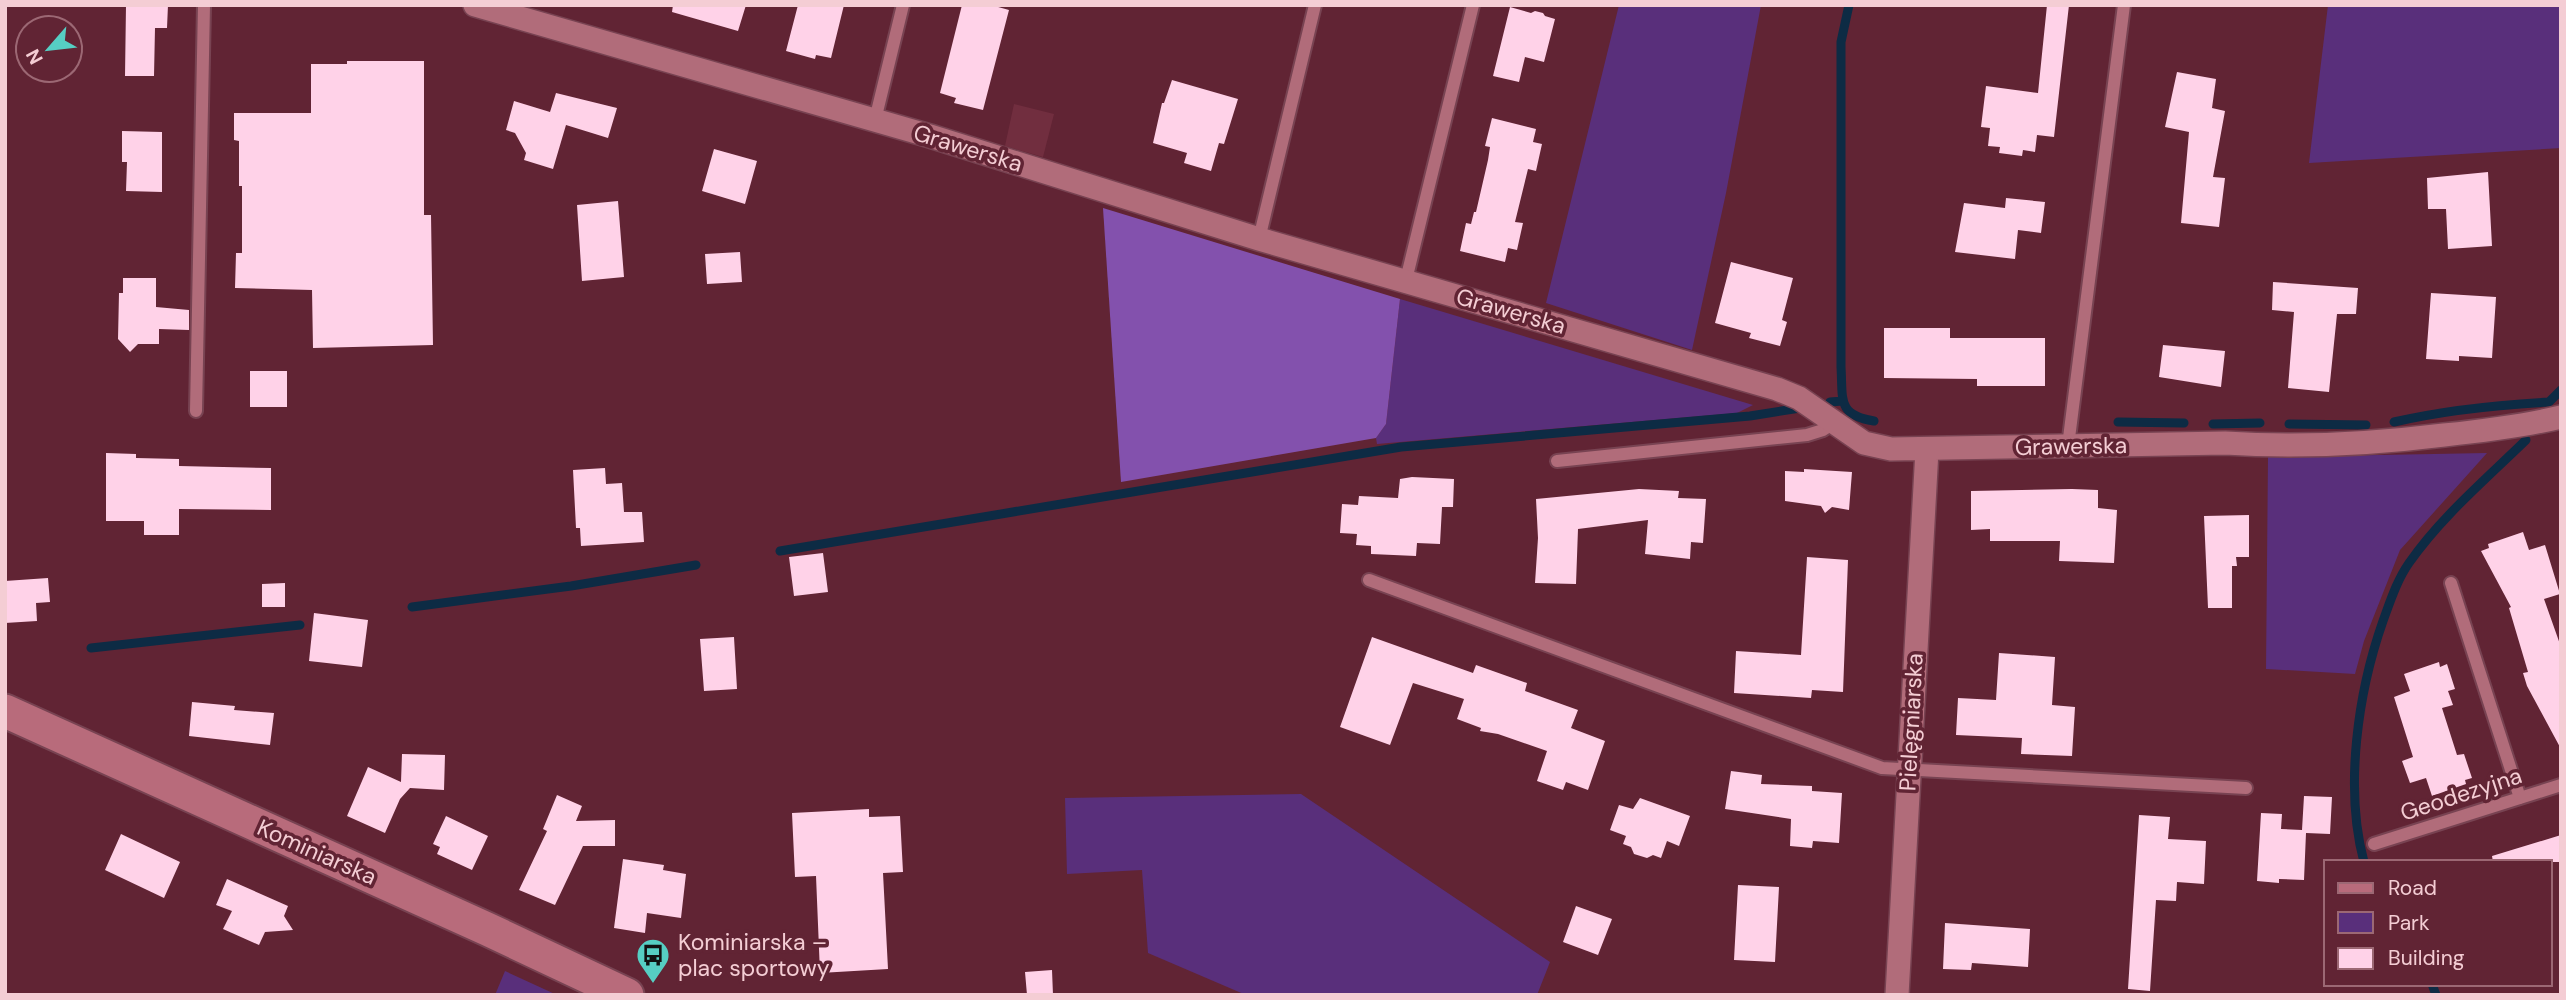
<svg xmlns="http://www.w3.org/2000/svg" width="2566" height="1000" font-family="'DM Sans',sans-serif">
<style>
.built{fill:#712e3f}
.green{fill:#592f7b}
.forest{fill:#8351ad}
.lines{fill:none;stroke-linecap:round;stroke-linejoin:round}
.stream{stroke:#0d2b44;stroke-width:9}
.building{fill:#ffd2e8}
.lane-casing{stroke:#784352;stroke-width:16}
.street-casing{stroke:#784352;stroke-width:26}
.secondary-casing{stroke:#784352;stroke-width:37}
.lane{stroke:#b16c7a;stroke-width:12}
.street{stroke:#b16c7a;stroke-width:23}
.secondary{stroke:#b86b7b;stroke-width:33}
.labels{text-anchor:middle;stroke-width:7;stroke-linejoin:round;paint-order:stroke}
.street-label{font-size:23px;fill:#f4cdd4;stroke:#612434}
.poi-label{font-size:23px;fill:#f4cdd4;stroke:#612434;text-anchor:start}
</style>
<rect width="100%" height="100%" fill="#612434"/>
<path class="built" d="M 1014,104 L 1054,114 L 1043,157 L 1005,146 Z"/>
<path class="green" d="M 1619,5 L 1761,5 L 1726,193 L 1692,350 L 1546,303 Z
M 2328,5 L 2561,5 L 2561,148 L 2309,163 Z
M 1400,299 L 1753,405 L 1737,413 L 1377,444 L 1376,438 L 1386,424 Z
M 2487,453 L 2400,550 L 2364,641 L 2355,674 L 2266,669 L 2268,457 Z
M 1301,794 L 1550,962 L 1537,995 L 1246,995 L 1148,953 L 1142,870 L 1067,874 L 1065,798 Z
M 505,971 L 557,995 L 495,995 Z"/>
<path class="forest" d="M 1103,208 L 1400,299 L 1386,424 L 1376,438 L 1121,482 Z"/>
<g class="lines">
<path class="stream" d="M 1849,5 L 1841,42 L 1841,367 C 1843,400 1837,415 1874,421
M 1830,402 L 1843,401
M 2118,422 L 2184,423
M 2394,422 C 2445,410 2496,405 2549,402 L 2561,390
M 2213,424 L 2260,423
M 2289,424 L 2366,425
M 780,551 L 1401,447 L 1750,416 L 1800,408
M 412,607 L 571,586 L 696,565
M 91,648 L 300,625
M 2364,862 C 2344,788 2358,692 2383,621 C 2390,602 2397,580 2409,563 C 2441,517 2486,479 2526,440
M 2432,984 L 2436,995"/>
</g>
<path class="building" d="M 126,5 L 168,5 L 167,28 L 155,28 L 154,76 L 125,76 Z
M 673,5 L 746,5 L 738,31 L 672,12 Z
M 798,5 L 844,5 L 831,58 L 816,55 L 815,59 L 786,51 Z
M 962,5 L 991,5 L 1009,10 L 983,110 L 954,103 L 956,98 L 940,93 Z
M 2047,5 L 2069,5 L 2054,137 L 2037,135 L 2035,152 L 2023,150 L 2022,156 L 1999,153 L 2000,147 L 1988,146 L 1990,128 L 1981,127 L 1986,86 L 2038,93 Z
M 1510,7 L 1531,13 L 1535,11 L 1543,13 L 1545,16 L 1555,19 L 1544,62 L 1525,57 L 1519,82 L 1493,76 Z
M 347,61 L 424,61 L 424,215 L 431,215 L 433,345 L 313,348 L 312,290 L 235,288 L 236,253 L 242,253 L 242,186 L 239,186 L 239,141 L 234,140 L 234,113 L 311,113 L 311,64 L 347,64 Z
M 2177,72 L 2216,79 L 2212,108 L 2225,111 L 2213,177 L 2225,178 L 2219,227 L 2181,223 L 2189,132 L 2165,127 Z
M 1172,80 L 1238,99 L 1224,144 L 1219,143 L 1211,171 L 1184,163 L 1187,153 L 1153,143 L 1162,103 L 1164,103 Z
M 556,93 L 617,108 L 608,138 L 566,125 L 553,169 L 524,160 L 526,153 L 515,133 L 506,130 L 514,101 L 550,112 Z
M 1492,118 L 1536,129 L 1533,142 L 1542,144 L 1536,171 L 1528,169 L 1515,222 L 1523,223 L 1517,250 L 1508,248 L 1505,262 L 1460,251 L 1466,223 L 1471,224 L 1474,212 L 1476,212 L 1488,160 L 1490,147 L 1485,146 Z
M 122,131 L 162,132 L 162,192 L 126,191 L 127,162 L 122,162 Z
M 714,149 L 757,161 L 745,204 L 702,191 Z
M 2488,172 L 2492,246 L 2448,249 L 2446,209 L 2428,209 L 2427,178 Z
M 2006,198 L 2045,202 L 2041,233 L 2018,230 L 2015,259 L 1955,252 L 1964,203 L 2005,208 Z
M 618,201 L 624,277 L 582,281 L 577,205 Z
M 740,252 L 742,282 L 707,284 L 705,254 Z
M 1731,262 L 1793,278 L 1782,320 L 1787,322 L 1780,346 L 1749,338 L 1751,333 L 1715,323 Z
M 123,278 L 156,278 L 156,307 L 189,310 L 189,330 L 159,329 L 159,344 L 138,344 L 130,352 L 118,339 L 119,293 L 123,293 Z
M 2273,282 L 2358,288 L 2356,314 L 2337,314 L 2329,392 L 2288,388 L 2294,312 L 2272,310 Z
M 2431,293 L 2496,297 L 2492,358 L 2459,356 L 2459,361 L 2426,359 Z
M 1884,328 L 1950,328 L 1950,338 L 2045,338 L 2045,386 L 1977,386 L 1977,379 L 1884,378 Z
M 2163,345 L 2225,351 L 2221,387 L 2159,377 Z
M 250,371 L 287,371 L 287,407 L 250,407 Z
M 106,453 L 136,454 L 136,458 L 179,459 L 179,466 L 271,468 L 271,510 L 179,509 L 179,535 L 144,535 L 144,521 L 106,521 Z
M 605,468 L 606,484 L 622,483 L 624,512 L 642,512 L 644,542 L 581,546 L 580,528 L 576,528 L 573,470 Z
M 1804,469 L 1852,472 L 1849,510 L 1832,507 L 1825,513 L 1821,506 L 1785,501 L 1785,471 L 1804,472 Z
M 1412,477 L 1454,479 L 1453,507 L 1442,507 L 1440,544 L 1417,543 L 1416,556 L 1371,554 L 1371,546 L 1356,545 L 1357,534 L 1340,533 L 1342,504 L 1358,505 L 1359,496 L 1398,498 L 1400,479 Z
M 1639,489 L 1679,491 L 1678,498 L 1706,499 L 1703,543 L 1691,542 L 1690,559 L 1645,554 L 1648,520 L 1578,529 L 1576,584 L 1535,583 L 1538,538 L 1536,499 Z
M 2072,489 L 2098,490 L 2098,508 L 2117,510 L 2114,563 L 2059,561 L 2060,541 L 1990,541 L 1990,529 L 1971,530 L 1971,491 Z
M 2249,515 L 2249,557 L 2236,557 L 2237,566 L 2232,566 L 2232,608 L 2208,608 L 2204,516 Z
M 2523,532 L 2529,550 L 2545,545 L 2560,594 L 2544,599 L 2561,647 L 2561,749 L 2527,686 L 2523,673 L 2528,672 L 2509,608 L 2511,607 L 2481,551 L 2489,548 L 2488,544 Z
M 823,553 L 828,592 L 794,596 L 789,557 Z
M 1807,557 L 1848,560 L 1843,692 L 1812,690 L 1811,698 L 1734,693 L 1736,651 L 1801,655 Z
M 48,578 L 50,602 L 36,603 L 37,621 L 5,623 L 5,581 Z
M 285,583 L 285,607 L 262,607 L 262,584 Z
M 314,613 L 368,620 L 362,667 L 309,661 Z
M 734,637 L 737,689 L 704,691 L 700,639 Z
M 1372,637 L 1473,673 L 1476,665 L 1527,683 L 1525,691 L 1578,710 L 1571,728 L 1605,741 L 1588,790 L 1566,782 L 1563,790 L 1537,781 L 1547,751 L 1498,734 L 1480,731 L 1481,728 L 1457,719 L 1464,699 L 1413,683 L 1390,745 L 1340,727 Z
M 1999,653 L 2055,657 L 2052,705 L 2075,707 L 2072,756 L 2021,754 L 2022,738 L 1956,735 L 1958,698 L 1996,700 Z
M 2439,662 L 2440,667 L 2447,664 L 2455,689 L 2448,691 L 2453,705 L 2442,708 L 2457,755 L 2464,754 L 2472,778 L 2465,780 L 2466,784 L 2432,796 L 2426,778 L 2410,783 L 2402,761 L 2413,757 L 2394,697 L 2410,691 L 2404,674 Z
M 192,702 L 235,706 L 234,710 L 274,713 L 270,745 L 189,736 Z
M 402,754 L 445,755 L 444,790 L 410,788 L 400,799 L 385,833 L 347,816 L 368,767 L 401,782 Z
M 1731,771 L 1762,775 L 1761,784 L 1812,786 L 1812,791 L 1842,793 L 1839,843 L 1813,841 L 1812,848 L 1790,846 L 1791,819 L 1725,809 Z
M 557,795 L 582,806 L 576,821 L 615,820 L 615,846 L 583,846 L 555,905 L 519,890 L 547,831 L 543,829 Z
M 2304,796 L 2332,797 L 2330,834 L 2306,833 L 2304,880 L 2279,879 L 2279,883 L 2257,881 L 2261,813 L 2282,814 L 2281,829 L 2302,830 Z
M 1640,798 L 1690,816 L 1679,846 L 1667,841 L 1661,858 L 1653,855 L 1647,858 L 1634,854 L 1631,847 L 1623,844 L 1626,836 L 1610,830 L 1619,805 L 1633,809 Z
M 869,809 L 869,817 L 900,816 L 903,872 L 883,873 L 888,969 L 820,973 L 816,876 L 795,877 L 792,813 Z
M 2139,815 L 2170,817 L 2168,839 L 2206,841 L 2204,884 L 2177,882 L 2176,901 L 2156,900 L 2150,991 L 2128,989 Z
M 446,816 L 488,836 L 472,870 L 437,854 L 440,847 L 433,844 Z
M 121,834 L 180,862 L 164,898 L 105,870 Z
M 2561,835 L 2561,862 L 2493,862 L 2492,856 Z
M 623,859 L 664,865 L 663,870 L 686,874 L 681,918 L 647,913 L 645,933 L 614,928 Z
M 227,879 L 288,906 L 284,916 L 293,930 L 265,932 L 259,945 L 223,929 L 232,911 L 216,905 Z
M 1738,885 L 1779,887 L 1775,962 L 1734,960 Z
M 1576,906 L 1612,919 L 1598,955 L 1563,942 Z
M 1945,923 L 2030,929 L 2028,967 L 1972,963 L 1971,970 L 1943,969 Z
M 1052,970 L 1053,995 L 1027,995 L 1025,972 Z"/>
<g class="lines">
<defs>
<path id="lane" d="M 875,120 L 903,5
M 1259,239 L 1315,5
M 1406,280 L 1473,5
M 196,411 L 204,5
M 2068,446 L 2124,5
M 1557,461 L 1807,435 L 1823,430 L 1834,423
M 1369,580 L 1882,768 L 2246,788
M 2451,583 L 2520,798
M 2374,844 L 2561,785"/>
<path id="street" d="M 475,5 L 930,136 L 1259,239 L 1777,389 L 1799,398 L 1864,443 L 1891,449 L 2225,443 C 2299,448 2371,444 2444,435 C 2483,431 2523,426 2561,417
M 1897,995 L 1927,450"/>
<path id="secondary" d="M 5,711 L 487,929 L 627,995"/>
</defs>
<use href="#lane" class="lane-casing"/>
<use href="#street" class="street-casing"/>
<use href="#secondary" class="secondary-casing"/>
<use href="#lane" class="lane"/>
<use href="#street" class="street"/>
<use href="#secondary" class="secondary"/>
</g>
<defs>
<symbol id="bus-pin" viewBox="-11 -11 22 30"><path d="M0 17L-7.5 6A9.5 9.5 0 1 1 7.5 6Z" fill="#56cec3" stroke="#612434"/><path d="M-5-6H5V4H4V6H2V4H-2V6H-4V4H-5ZM-3.5-4V0h7V-4ZM-3.5 1.2v1.5H-2V1.2ZM2 1.2v1.5H3.5V1.2Z" fill="#111"/></symbol>
</defs>
<g fill-rule="evenodd">
<use href="#bus-pin" x="634" y="936" width="38" height="52"/>
</g>
<g class="labels">
<g class="street-label">
<text transform="translate(968 148) rotate(17)" y="8">Grawerska</text>
<text transform="translate(1511 311) rotate(16)" y="8">Grawerska</text>
<text transform="translate(2071 446) rotate(-1)" y="8">Grawerska</text>
<text transform="translate(1911 722) rotate(-87)" y="8">Pielęgniarska</text>
<text transform="translate(2461 794) rotate(-18)" y="8">Geodezyjna</text>
<text transform="translate(317 852) rotate(24)" y="8">Kominiarska</text>
</g>
<g class="poi-label">
<text x="678" y="950">Kominiarska –<tspan x="678" dy="26">plac sportowy</tspan></text>
</g>
</g>
<rect width="2566" height="1000" fill="none" stroke="#f4cdd4" stroke-width="14"/>
<rect x="2324" y="860" width="228" height="126" fill="#612434" stroke="#9c6874" stroke-width="2"/>
<rect x="2338" y="883" width="35" height="10" fill="#b86b7b" stroke="#9c6874" stroke-width="2"/>
<text x="2388" y="895" font-size="21" fill="#f4cdd4">Road</text>
<rect x="2338" y="912" width="35" height="21" fill="#592f7b" stroke="#9c6874" stroke-width="2"/>
<text x="2388" y="930" font-size="21" fill="#f4cdd4">Park</text>
<rect x="2338" y="948" width="35" height="21" fill="#ffd2e8" stroke="#9c6874" stroke-width="2"/>
<text x="2388" y="965" font-size="21" fill="#f4cdd4">Building</text>
<g transform="translate(49 49) rotate(242)"><circle r="33" fill="#612434" stroke="#9c6874" stroke-width="2"/>
<path d="M0-5L12 26L0 18L-12 26Z" fill="#56cec3"/>
<text y="-10" font-size="19" font-weight="bold" text-anchor="middle" fill="#f4cdd4">N</text>
</g>
</svg>
